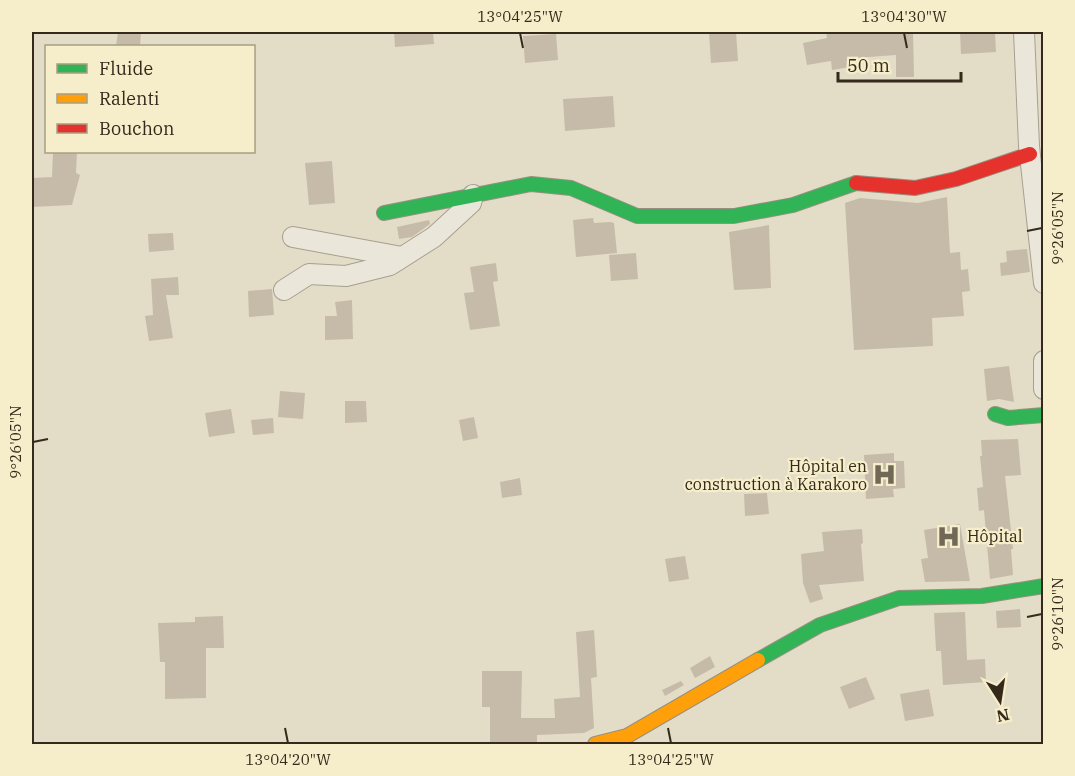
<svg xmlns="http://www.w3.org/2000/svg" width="1075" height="776" font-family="'IBM Plex Serif',serif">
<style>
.building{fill:#c6bba8}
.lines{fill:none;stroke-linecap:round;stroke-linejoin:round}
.street-casing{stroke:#a7a091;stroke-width:22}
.fast-casing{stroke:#979081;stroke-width:16}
.slow-casing{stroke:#979081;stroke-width:16}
.jam-casing{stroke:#979081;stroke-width:16}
.street{stroke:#eae6da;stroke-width:20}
.fast{stroke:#30b455;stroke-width:14}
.slow{stroke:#ff9f0a;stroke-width:14}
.jam{stroke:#e5322d;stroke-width:14}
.ticks{fill:none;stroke:#34291a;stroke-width:2}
.labels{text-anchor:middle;stroke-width:4.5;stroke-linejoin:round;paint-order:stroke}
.poi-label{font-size:16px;fill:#34291a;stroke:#f6edcb;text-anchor:end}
.neatline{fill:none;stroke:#34291a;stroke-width:2}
.ticks-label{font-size:15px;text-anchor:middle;fill:#34291a}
</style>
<rect width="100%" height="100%" fill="#e3ddc7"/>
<path class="building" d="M 118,32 L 141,32 L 140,46 L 116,46 Z
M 394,32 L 433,32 L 434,44 L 395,47 Z
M 709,32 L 736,32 L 738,61 L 711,63 Z
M 826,32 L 851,32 L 851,33 L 913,32 L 914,77 L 896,77 L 896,55 L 855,58 L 857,66 L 832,70 L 831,61 L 807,65 L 803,43 L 827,38 Z
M 960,32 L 995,32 L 996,52 L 961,54 Z
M 556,34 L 558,60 L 525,63 L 523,36 Z
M 613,96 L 615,127 L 565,131 L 563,99 Z
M 53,152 L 77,152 L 76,173 L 80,175 L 72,205 L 32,207 L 32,178 L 52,177 Z
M 332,161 L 335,203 L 309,205 L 305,163 Z
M 947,197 L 950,253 L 960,252 L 961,270 L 968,269 L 970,291 L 962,292 L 964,316 L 932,318 L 933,346 L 854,350 L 845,203 L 860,198 L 918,203 Z
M 593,218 L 594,223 L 610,222 L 614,223 L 617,253 L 576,257 L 573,220 Z
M 429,220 L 430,224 L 412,237 L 399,239 L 397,227 Z
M 769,225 L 771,288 L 734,290 L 729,232 Z
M 173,233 L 174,250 L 149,252 L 148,234 Z
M 1027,249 L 1030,272 L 1001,276 L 1000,263 L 1007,262 L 1006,251 Z
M 636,253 L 638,279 L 611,281 L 609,255 Z
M 496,263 L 498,281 L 493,282 L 500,326 L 470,330 L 464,293 L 474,292 L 470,267 Z
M 178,277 L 179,295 L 166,295 L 173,338 L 149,341 L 145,316 L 153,315 L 151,279 Z
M 272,289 L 274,315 L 249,317 L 248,291 Z
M 352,300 L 353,339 L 325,340 L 325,316 L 337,316 L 335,302 Z
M 1009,366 L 1014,402 L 999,399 L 987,401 L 984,369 Z
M 280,391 L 305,393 L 303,419 L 278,417 Z
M 345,401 L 366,401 L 367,422 L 345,423 Z
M 231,409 L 235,433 L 209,437 L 205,413 Z
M 474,417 L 478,438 L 463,441 L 459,420 Z
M 273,418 L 274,433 L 253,435 L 251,420 Z
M 1018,439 L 1021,475 L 1005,476 L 1013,549 L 1011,549 L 1013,575 L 990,579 L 984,510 L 979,511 L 977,488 L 983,487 L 980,456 L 982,456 L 981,440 Z
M 894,453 L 894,461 L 904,461 L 905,488 L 893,489 L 894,497 L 866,499 L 864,455 Z
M 520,478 L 522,495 L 502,498 L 500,482 Z
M 767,493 L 769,514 L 745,516 L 744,494 Z
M 960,524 L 970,581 L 925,582 L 921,559 L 928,558 L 924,530 Z
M 862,529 L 863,543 L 861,544 L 864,581 L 819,585 L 823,599 L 810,603 L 803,583 L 801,554 L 824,551 L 822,532 Z
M 685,556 L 689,579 L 669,582 L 665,559 Z
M 1020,609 L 1021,627 L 997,628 L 996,611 Z
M 965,612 L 967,660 L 985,659 L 986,682 L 943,685 L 941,651 L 936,651 L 934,613 Z
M 223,616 L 224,648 L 206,648 L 206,698 L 165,699 L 165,662 L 160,662 L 158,623 L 195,622 L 195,617 Z
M 594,630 L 597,677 L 591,678 L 594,728 L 584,733 L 537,735 L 537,744 L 490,744 L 490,707 L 482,707 L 482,671 L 522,671 L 521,718 L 555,718 L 554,699 L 580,697 L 576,632 Z
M 710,656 L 715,667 L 695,678 L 690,668 Z
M 866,677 L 875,699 L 849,709 L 840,687 Z
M 681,681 L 684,685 L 665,696 L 662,690 Z
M 929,689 L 934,716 L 905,721 L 900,694 Z"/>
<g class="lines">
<defs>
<path id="street" d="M 1024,32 L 1029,146 L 1044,283
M 293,237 L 402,257
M 284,290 L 309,274 L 346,276 L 390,265 L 434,237 L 471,203 L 473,195
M 1044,361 L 1044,389"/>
<path id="fast" d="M 384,213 L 531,184 L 571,188 L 637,216 L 734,216 L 793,205 L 856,183
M 995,414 L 1008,418 L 1044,415
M 758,660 L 820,625 L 899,598 L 982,596 L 1044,586"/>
<path id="slow" d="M 595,744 L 627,736 L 758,660"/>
<path id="jam" d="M 856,183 L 915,188 L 956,179 L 1030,154"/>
</defs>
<use href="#street" class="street-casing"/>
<use href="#fast" class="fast-casing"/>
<use href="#slow" class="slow-casing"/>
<use href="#jam" class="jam-casing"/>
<use href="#street" class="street"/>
<use href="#fast" class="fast"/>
<use href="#slow" class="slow"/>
<use href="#jam" class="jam"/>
</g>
<path class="ticks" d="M 520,33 L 523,48M 904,33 L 907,48M 1027,231 L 1042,228M 33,442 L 48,439M 1027,617 L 1042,614M 285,728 L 288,743M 668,728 L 671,743"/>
<defs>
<symbol id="hospital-bare" viewBox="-9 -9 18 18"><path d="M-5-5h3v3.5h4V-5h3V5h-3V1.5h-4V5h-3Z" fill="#716857" stroke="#f6edcb" stroke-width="2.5" paint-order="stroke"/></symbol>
</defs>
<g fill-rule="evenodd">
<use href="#hospital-bare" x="868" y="458" width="33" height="33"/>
<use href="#hospital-bare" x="932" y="520" width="33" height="33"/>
</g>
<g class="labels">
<g class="poi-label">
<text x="867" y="472">Hôpital en<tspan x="867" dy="18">construction à Karakoro</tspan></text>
<text x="967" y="542" text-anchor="start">Hôpital</text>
</g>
</g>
<rect width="1075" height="776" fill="none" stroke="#f6edcb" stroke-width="66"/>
<rect x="45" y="45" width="210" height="108" fill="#f6edcb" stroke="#a89f84" stroke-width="1.5"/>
<rect x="57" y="64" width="30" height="9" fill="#30b455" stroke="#a89f84" stroke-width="1.5"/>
<text x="99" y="75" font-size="18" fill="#34291a">Fluide</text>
<rect x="57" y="94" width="30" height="9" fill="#ff9f0a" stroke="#a89f84" stroke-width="1.5"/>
<text x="99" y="105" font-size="18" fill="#34291a">Ralenti</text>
<rect x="57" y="124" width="30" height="9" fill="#e5322d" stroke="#a89f84" stroke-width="1.5"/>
<text x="99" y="135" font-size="18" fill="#34291a">Bouchon</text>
<g transform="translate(1000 701) rotate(168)" stroke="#f6edcb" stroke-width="4.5" paint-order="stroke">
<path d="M0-4.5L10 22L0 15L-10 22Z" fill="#34291a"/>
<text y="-9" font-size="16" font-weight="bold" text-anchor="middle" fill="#34291a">N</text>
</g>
<path d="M838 72v9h123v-9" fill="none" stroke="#34291a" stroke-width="3"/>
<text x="847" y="72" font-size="18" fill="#34291a" stroke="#f6edcb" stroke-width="4.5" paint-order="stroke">50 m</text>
<rect x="33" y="33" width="1009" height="710" class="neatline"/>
<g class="ticks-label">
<text x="520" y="22">13°04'25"W</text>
<text x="904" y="22">13°04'30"W</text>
<text transform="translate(1058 228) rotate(-90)" y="5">9°26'05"N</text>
<text transform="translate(16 442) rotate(-90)" y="5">9°26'05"N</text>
<text transform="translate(1058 614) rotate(-90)" y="5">9°26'10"N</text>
<text x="288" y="765">13°04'20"W</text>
<text x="671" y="765">13°04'25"W</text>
</g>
</svg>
